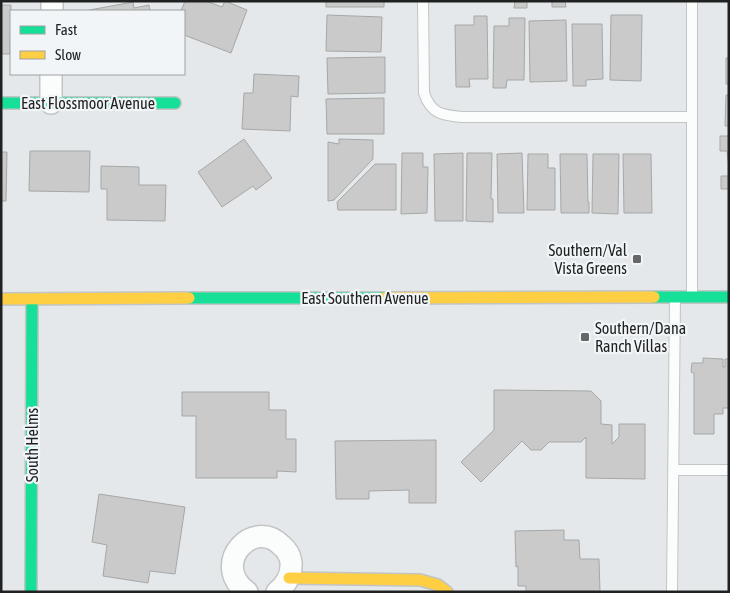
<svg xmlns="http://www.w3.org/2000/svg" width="730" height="593" font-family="'Asap Condensed',sans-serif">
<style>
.building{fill:#cacacb;stroke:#a6a7a7}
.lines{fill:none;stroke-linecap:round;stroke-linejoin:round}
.lane-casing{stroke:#c2c4c5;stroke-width:12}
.street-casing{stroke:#c2c4c5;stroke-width:24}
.fast-casing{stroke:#c2c4c5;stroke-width:14}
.slow-casing{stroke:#c2c4c5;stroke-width:14}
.lane{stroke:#fbfcfc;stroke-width:10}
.street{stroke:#fbfcfc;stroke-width:21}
.fast{stroke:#16e098;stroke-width:11}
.slow{stroke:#ffcf43;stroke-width:11}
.poi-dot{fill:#656768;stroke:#f1f5f8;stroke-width:2}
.labels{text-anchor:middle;stroke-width:4.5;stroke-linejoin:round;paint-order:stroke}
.street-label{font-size:16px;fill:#202222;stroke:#f1f5f8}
.poi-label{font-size:16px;fill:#202222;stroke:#f1f5f8;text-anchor:end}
</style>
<rect width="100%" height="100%" fill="#e5e8ea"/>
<path class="building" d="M 185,1 L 206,1 L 222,7 L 225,1 L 247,10 L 231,53 L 184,35 L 184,11 L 181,11 Z
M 326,1 L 384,1 L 384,7 L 326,7 Z
M 515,1 L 527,1 L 527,8 L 514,8 Z
M 552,1 L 565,1 L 566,7 L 552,7 Z
M 133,2 L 134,8 L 149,5 L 150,11 L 84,11 Z
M 1,5 L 11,5 L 10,54 L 1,54 Z
M 327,15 L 382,17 L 381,52 L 326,51 Z
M 611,15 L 642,15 L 641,81 L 610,80 Z
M 474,16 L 487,16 L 488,79 L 469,79 L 470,87 L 456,87 L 455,25 L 474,25 Z
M 509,18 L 525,18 L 524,80 L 507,80 L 506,88 L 493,88 L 494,26 L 509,26 Z
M 566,20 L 567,81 L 530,82 L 529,21 Z
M 572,24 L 602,24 L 603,79 L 586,80 L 586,86 L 573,86 Z
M 385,57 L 385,93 L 328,94 L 327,58 Z
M 726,58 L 729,58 L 729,84 L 726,84 Z
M 254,74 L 299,76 L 298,97 L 291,96 L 290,131 L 242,129 L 244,93 L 253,93 Z
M 726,95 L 729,95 L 729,126 L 725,126 Z
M 384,98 L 384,134 L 327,134 L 326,99 Z
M 720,136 L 729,136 L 729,168 L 727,151 L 720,151 Z
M 244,139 L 272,178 L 256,190 L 253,186 L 222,207 L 198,172 Z
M 339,139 L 373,140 L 373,159 L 334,200 L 328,201 L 328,142 L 339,144 Z
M 30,151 L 90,151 L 89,192 L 29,191 Z
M 1,152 L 7,152 L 6,201 L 1,201 Z
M 402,153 L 423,153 L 423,167 L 428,167 L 427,213 L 401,214 Z
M 463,153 L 463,221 L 435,221 L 434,154 Z
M 467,153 L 492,153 L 491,199 L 493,199 L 493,222 L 466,221 Z
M 522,153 L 524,213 L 498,213 L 497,154 Z
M 528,154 L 548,154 L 548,168 L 555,168 L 555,210 L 527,210 Z
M 560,154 L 587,154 L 588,202 L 589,202 L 589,213 L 561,213 Z
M 593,154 L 619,154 L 618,214 L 592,213 Z
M 623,154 L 651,154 L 652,213 L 624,213 Z
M 375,164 L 396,164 L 396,210 L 338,210 L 337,202 Z
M 101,166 L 139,167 L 139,185 L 166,185 L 165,221 L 107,220 L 107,189 L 101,189 Z
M 721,176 L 729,176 L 729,189 L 721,189 Z
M 703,358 L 723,359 L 723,367 L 725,367 L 725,359 L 729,359 L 729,408 L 723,408 L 723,414 L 714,414 L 714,434 L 694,434 L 694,373 L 691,372 L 692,363 L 703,363 Z
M 494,390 L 591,391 L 601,401 L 601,424 L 612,425 L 612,444 L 619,437 L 619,424 L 645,424 L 645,479 L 586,478 L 586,437 L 581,442 L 549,442 L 541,450 L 531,450 L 522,441 L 481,482 L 461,462 L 494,430 Z
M 182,392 L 269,392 L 269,410 L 286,410 L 286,439 L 296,439 L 296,472 L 277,471 L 277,478 L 196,478 L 196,416 L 182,416 Z
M 436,440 L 436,503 L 409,503 L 409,490 L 369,491 L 369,499 L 336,499 L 335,441 Z
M 99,494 L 185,507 L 175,574 L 150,571 L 148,583 L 103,576 L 107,545 L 92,542 Z
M 564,530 L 564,540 L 579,540 L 580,559 L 599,559 L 600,592 L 526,592 L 526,586 L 518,586 L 518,566 L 516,567 L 515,531 Z"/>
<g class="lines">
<defs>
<path id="lane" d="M 423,1 L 424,93 C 431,114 442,115 462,117 L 692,117
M 692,295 L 692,1
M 673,470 L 729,470
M 672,592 L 675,298"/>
<path id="street" d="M 52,11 L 52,1
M 51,103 L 51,74
M 247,592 C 209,564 254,516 282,546 C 287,550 290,556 291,562 C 292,575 287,584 277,592"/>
<path id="fast" d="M 1,103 L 175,103
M 654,297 L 729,297
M 189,298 L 384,298
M 31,592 L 32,299"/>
<path id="slow" d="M 384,298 L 654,297
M 1,299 L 189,298
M 289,578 L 420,580 L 438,585 L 447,592"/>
</defs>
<use href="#lane" class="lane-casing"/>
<use href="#street" class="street-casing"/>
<use href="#fast" class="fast-casing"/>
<use href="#slow" class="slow-casing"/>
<use href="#lane" class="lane"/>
<use href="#street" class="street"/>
<use href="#fast" class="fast"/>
<use href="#slow" class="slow"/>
</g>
<g class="poi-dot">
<rect x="632" y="254" width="10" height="10" rx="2.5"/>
<rect x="580" y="332" width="10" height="10" rx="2.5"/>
</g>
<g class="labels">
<g class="street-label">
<text x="88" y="109">East Flossmoor Avenue</text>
<text x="365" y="304">East Southern Avenue</text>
<text transform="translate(32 445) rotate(-90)" y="6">South Helms</text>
</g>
<g class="poi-label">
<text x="627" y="256">Southern/Val<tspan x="627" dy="18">Vista Greens</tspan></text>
<text x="595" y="334" text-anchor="start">Southern/Dana<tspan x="595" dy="18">Ranch Villas</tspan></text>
</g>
</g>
<rect width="730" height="593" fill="none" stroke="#202222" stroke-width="5"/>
<rect x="10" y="10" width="175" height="65" fill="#f1f5f8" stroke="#9da1a2"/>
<rect x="20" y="26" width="25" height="8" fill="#16e098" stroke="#9da1a2"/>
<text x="55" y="35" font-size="15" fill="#202222">Fast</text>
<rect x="20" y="51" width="25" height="8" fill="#ffcf43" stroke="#9da1a2"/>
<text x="55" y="60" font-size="15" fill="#202222">Slow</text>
</svg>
